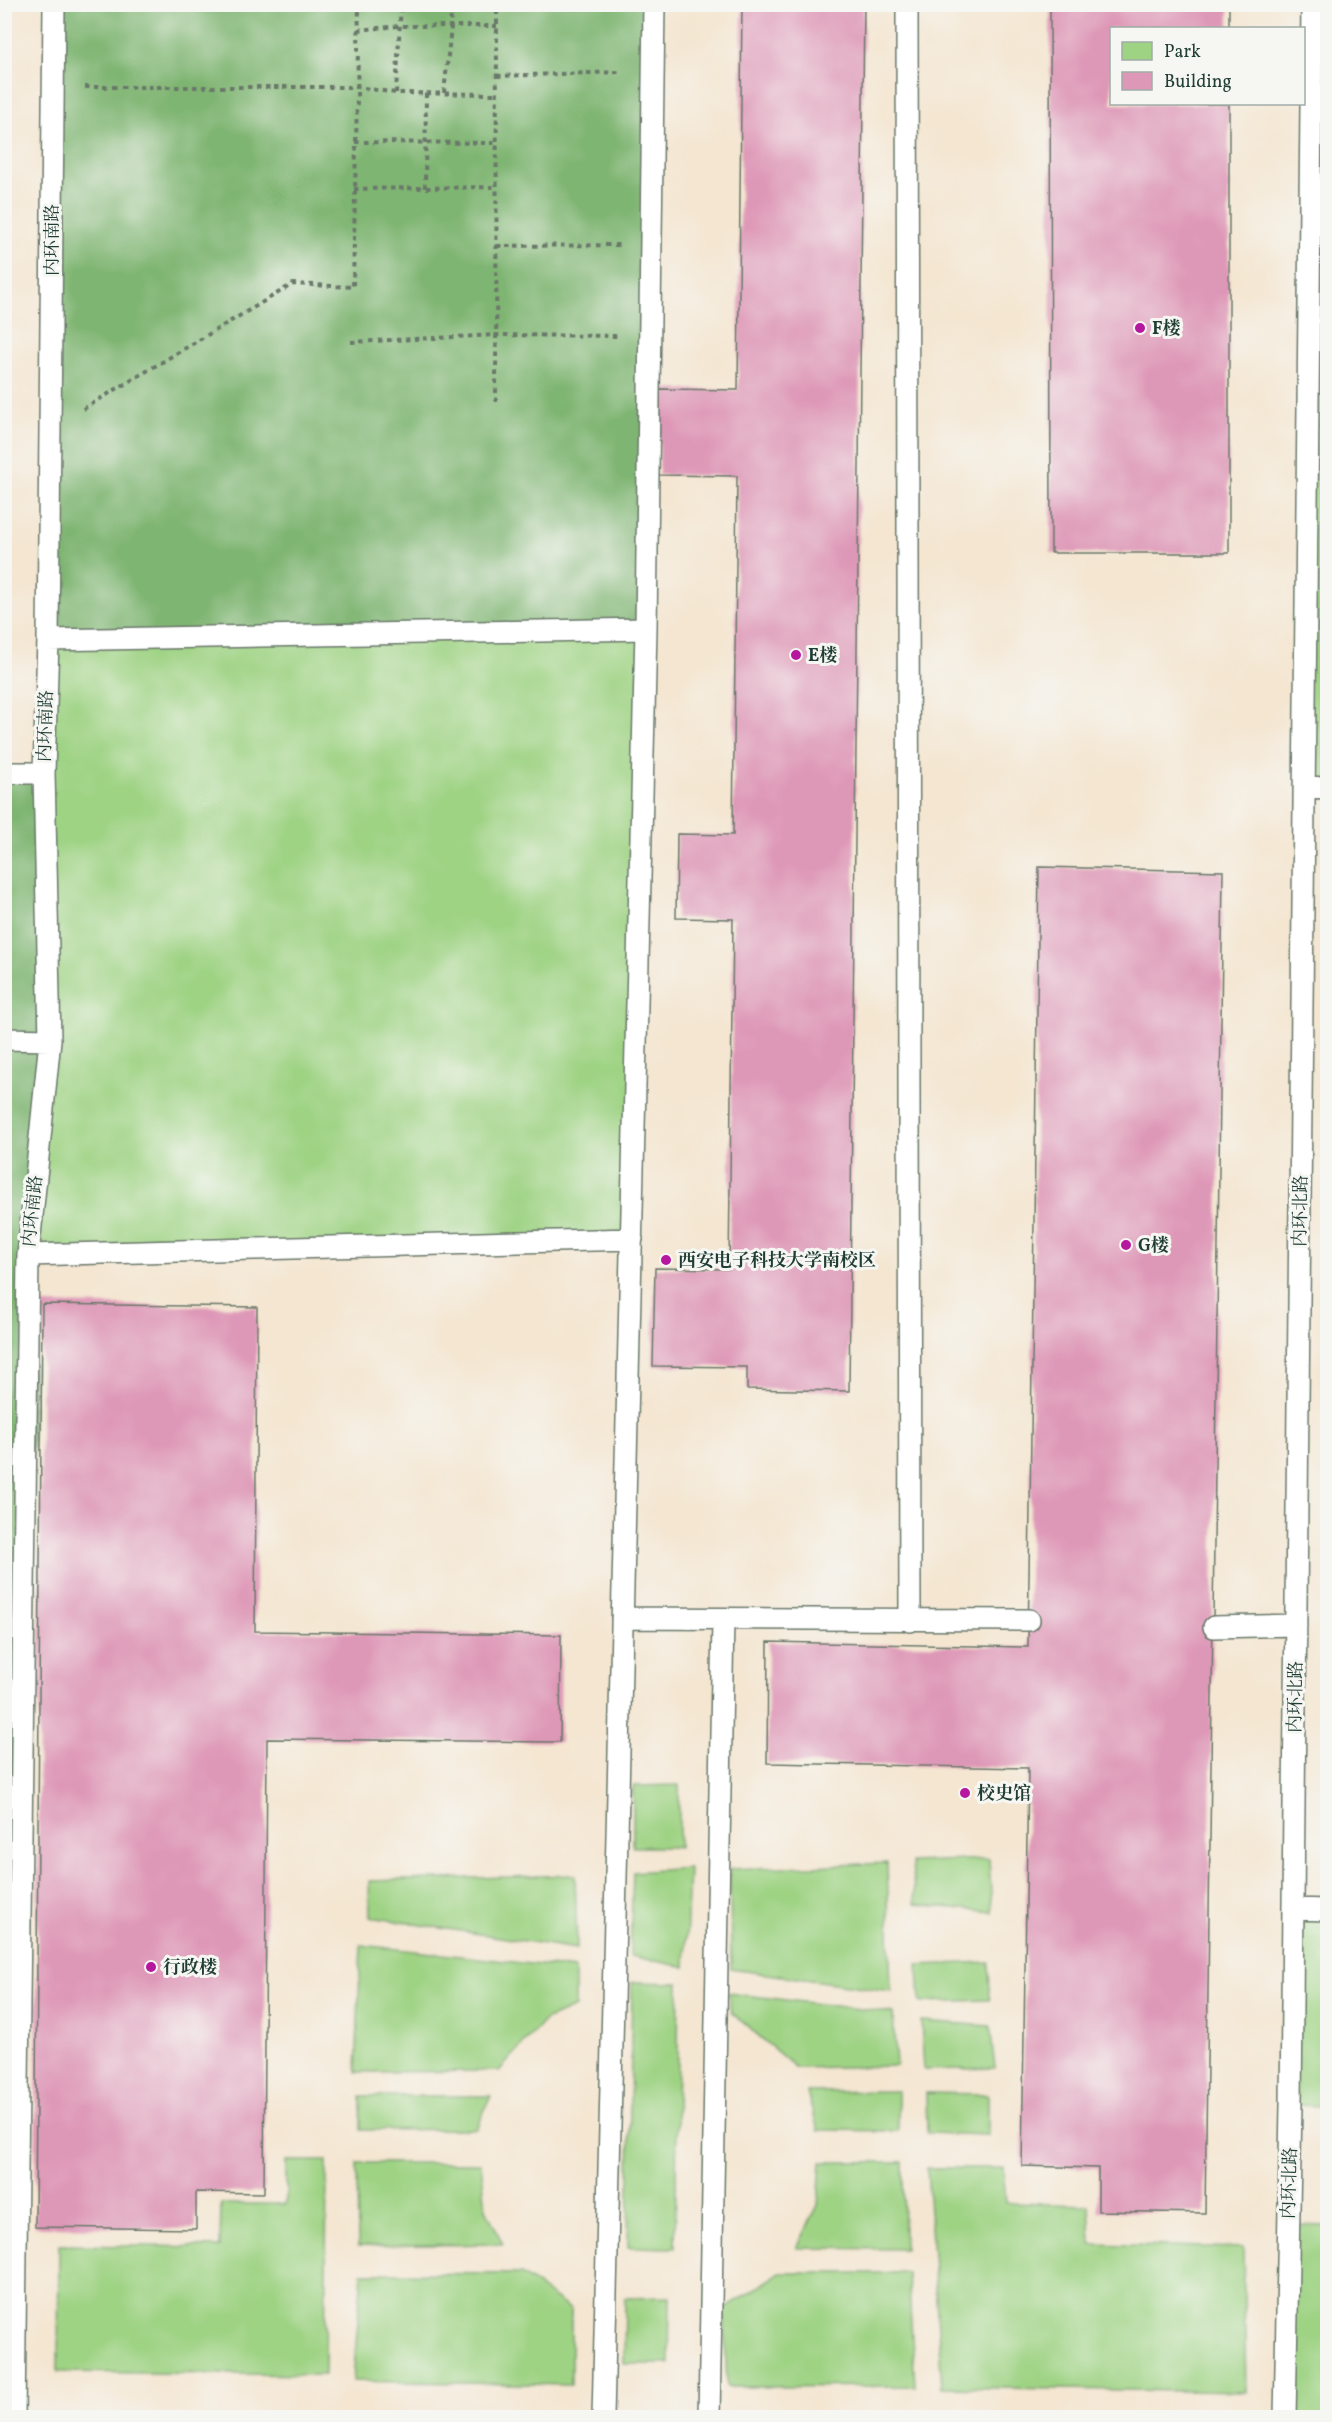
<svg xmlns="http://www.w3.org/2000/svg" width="1332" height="2422" font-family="Vollkorn,'Noto Serif SC',serif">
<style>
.green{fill:#9fd384;stroke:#5f885c;stroke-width:1.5}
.forest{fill:#7fb572;stroke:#4f7953;stroke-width:1.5}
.building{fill:#de98b7}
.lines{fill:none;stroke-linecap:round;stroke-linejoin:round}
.service-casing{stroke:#6a786b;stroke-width:24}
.path{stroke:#6a786b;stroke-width:4;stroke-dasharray:4.5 4.5;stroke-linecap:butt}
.service{stroke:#fff;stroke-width:21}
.poi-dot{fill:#b5179e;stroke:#f6f6f2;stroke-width:2}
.labels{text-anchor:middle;stroke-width:6;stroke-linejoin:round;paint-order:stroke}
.street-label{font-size:18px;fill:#1f3d34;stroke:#f6f6f2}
.poi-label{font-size:18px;font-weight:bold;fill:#1f3d34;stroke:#f6f6f2;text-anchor:start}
</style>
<rect width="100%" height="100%" fill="#f6f6f2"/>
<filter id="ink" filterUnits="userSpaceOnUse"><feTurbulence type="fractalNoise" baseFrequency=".0167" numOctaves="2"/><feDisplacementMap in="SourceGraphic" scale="12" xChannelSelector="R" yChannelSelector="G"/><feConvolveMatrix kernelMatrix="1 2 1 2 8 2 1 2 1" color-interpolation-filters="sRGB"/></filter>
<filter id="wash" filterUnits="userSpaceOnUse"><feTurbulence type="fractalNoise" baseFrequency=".008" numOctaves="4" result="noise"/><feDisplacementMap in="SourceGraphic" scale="24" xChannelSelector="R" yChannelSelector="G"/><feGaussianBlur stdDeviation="1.35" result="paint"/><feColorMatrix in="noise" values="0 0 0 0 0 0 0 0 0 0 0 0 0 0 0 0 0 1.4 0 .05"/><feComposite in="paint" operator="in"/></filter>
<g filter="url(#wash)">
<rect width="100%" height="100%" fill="#f4e6d1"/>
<path class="green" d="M 1327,4 L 1328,788 L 1304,787 L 1312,5 Z
M 646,629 L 632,1239 L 28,1255 L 48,640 Z
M 679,1785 L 679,1847 L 633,1847 L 633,1786 Z
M 989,1859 L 992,1912 L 915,1904 L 912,1862 Z
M 887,1863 L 891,1991 L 731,1969 L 730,1869 Z
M 689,1868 L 685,1967 L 630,1956 L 633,1872 Z
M 575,1875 L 577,1949 L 370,1917 L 369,1881 Z
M 1293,1909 L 1327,1910 L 1327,2106 L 1291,2105 Z
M 361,1945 L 575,1969 L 575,2007 L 545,2020 L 499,2071 L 356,2072 Z
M 989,1962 L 990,2000 L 920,2002 L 918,1965 Z
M 632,1982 L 679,1983 L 675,2248 L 628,2247 Z
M 728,1993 L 893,2013 L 896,2066 L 796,2068 L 731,2012 Z
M 921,2021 L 990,2026 L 995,2068 L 924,2070 Z
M 898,2091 L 898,2131 L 818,2130 L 807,2092 Z
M 926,2093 L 988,2094 L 988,2135 L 927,2133 Z
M 361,2096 L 491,2096 L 476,2129 L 361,2130 Z
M 286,2161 L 327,2161 L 325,2375 L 58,2372 L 59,2245 L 220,2247 L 221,2204 L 286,2204 Z
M 821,2162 L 903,2162 L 904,2249 L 797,2248 L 818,2205 Z
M 357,2163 L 481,2163 L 486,2209 L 503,2244 L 358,2246 Z
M 927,2168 L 1003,2168 L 1006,2203 L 1089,2205 L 1091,2244 L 1243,2248 L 1246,2392 L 942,2387 Z
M 1287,2225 L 1327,2226 L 1327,2417 L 1285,2418 Z
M 362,2273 L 521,2274 L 571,2310 L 571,2385 L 353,2381 Z
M 780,2273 L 908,2273 L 915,2386 L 727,2387 L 724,2309 Z
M 670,2297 L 669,2364 L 624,2364 L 625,2298 Z"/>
<path class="forest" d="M 54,5 L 654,5 L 646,629 L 48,640 Z
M 4,773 L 44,773 L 15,2417 L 5,2418 Z"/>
<g id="blocks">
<path class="building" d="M 742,4 L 864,4 L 849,1391 L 747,1389 L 747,1367 L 653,1366 L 655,1268 L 729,1269 L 733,919 L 676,918 L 677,834 L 733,835 L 737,476 L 659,475 L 660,389 L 738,390 Z
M 1050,4 L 1229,4 L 1229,28 L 1112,28 L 1112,104 L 1229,104 L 1229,553 L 1051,553 Z
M 1039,867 L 1223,871 L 1205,2213 L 1098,2211 L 1098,2168 L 1022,2166 L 1028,1768 L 767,1763 L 768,1642 L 1028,1647 Z
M 42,1304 L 257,1307 L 255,1631 L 561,1635 L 560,1742 L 267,1739 L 264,2193 L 196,2192 L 196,2229 L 35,2227 Z"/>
</g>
</g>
<g filter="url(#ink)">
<use href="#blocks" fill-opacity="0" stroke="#6a786b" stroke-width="1.5"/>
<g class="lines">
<defs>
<path id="service" d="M 907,4 L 910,1621
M 48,640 L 646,629
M 4,773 L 44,773
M 1304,787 L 1328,788
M 4,1039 L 50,1040
M 28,1255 L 632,1239
M 622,1618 L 1029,1620
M 1214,1627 L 1296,1625
M 1293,1909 L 1328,1910
M 14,2418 L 28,1255 L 50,1040 L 44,773 L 48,640 L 54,4
M 603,2418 L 646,629 L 654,4
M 709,2418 L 723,1619
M 1285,2418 L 1291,2105 L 1312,4"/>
</defs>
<use href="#service" class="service-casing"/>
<path class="path" d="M 358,30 L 399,26 L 497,26
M 497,76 L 622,72
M 85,87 L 357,87 L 396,93 L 497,94
M 396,93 L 401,4
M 444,93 L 451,27 L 450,4
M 355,142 L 497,143
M 425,188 L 426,93
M 354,189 L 497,187
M 497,246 L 620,245
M 351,342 L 497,335 L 619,336
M 496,402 L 497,4
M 83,409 L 293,284 L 353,287 L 359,4"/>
<use href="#service" class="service"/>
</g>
</g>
<g class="poi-dot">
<circle cx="1140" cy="328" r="6"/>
<circle cx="796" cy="655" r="6"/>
<circle cx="1126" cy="1245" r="6"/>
<circle cx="666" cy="1260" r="6"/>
<circle cx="965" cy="1793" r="6"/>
<circle cx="151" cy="1967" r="6"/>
</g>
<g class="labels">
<g class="street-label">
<text transform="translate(52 240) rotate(-90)" y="6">内环南路</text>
<text transform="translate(45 726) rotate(-88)" y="6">内环南路</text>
<text transform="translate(32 1211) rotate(-84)" y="6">内环南路</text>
<text transform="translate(1300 1211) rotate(-89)" y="6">内环北路</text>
<text transform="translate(1295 1697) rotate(-89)" y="6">内环北路</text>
<text transform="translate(1289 2183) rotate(-88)" y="6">内环北路</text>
</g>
<g class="poi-label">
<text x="1152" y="334">F楼</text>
<text x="808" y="661">E楼</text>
<text x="1138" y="1251">G楼</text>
<text x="678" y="1266">西安电子科技大学南校区</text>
<text x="977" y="1799">校史馆</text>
<text x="163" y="1973">行政楼</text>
</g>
</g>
<rect width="1332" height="2422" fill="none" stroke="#f6f6f2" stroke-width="24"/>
<rect x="1110" y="27" width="195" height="78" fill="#f6f6f2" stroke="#a0aca6" stroke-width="1.5"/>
<rect x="1122" y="42" width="30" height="18" fill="#9fd384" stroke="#a0aca6" stroke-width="1.5"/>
<text x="1164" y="57" font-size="18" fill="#1f3d34">Park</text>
<rect x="1122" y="72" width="30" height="18" fill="#de98b7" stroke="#a0aca6" stroke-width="1.5"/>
<text x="1164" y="87" font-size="18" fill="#1f3d34">Building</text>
</svg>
